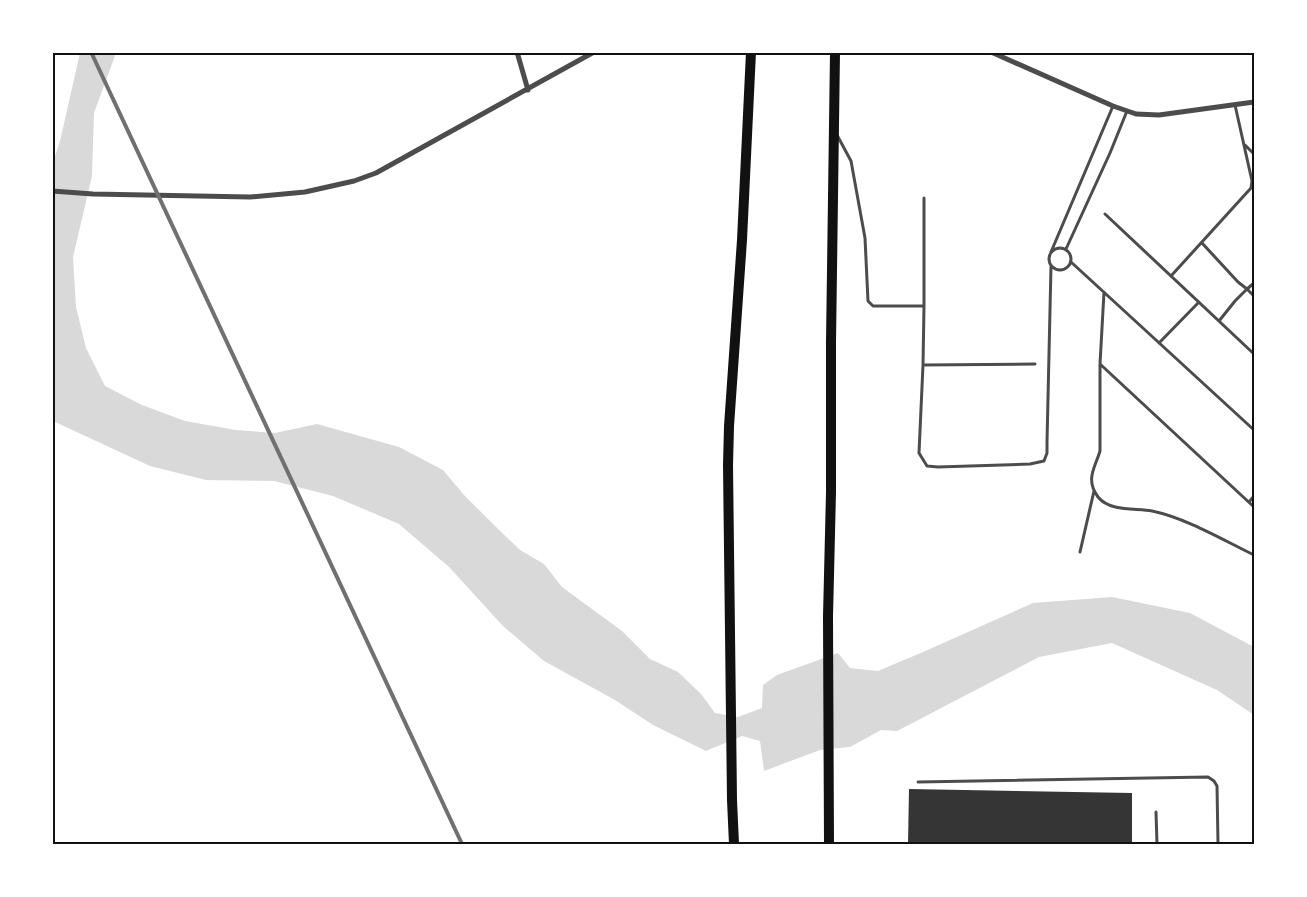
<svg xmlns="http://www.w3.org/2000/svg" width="1307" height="897" font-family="Spectral,serif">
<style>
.water{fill:#d9d9d9}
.building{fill:#353535}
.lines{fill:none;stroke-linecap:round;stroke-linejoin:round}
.service{stroke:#4c4c4c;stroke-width:3}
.minor{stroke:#4c4c4c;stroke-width:5}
.trunk{stroke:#111;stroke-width:10}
.rail{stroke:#707070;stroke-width:4}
.neatline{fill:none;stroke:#111;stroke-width:2}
</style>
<rect width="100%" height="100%" fill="#fff"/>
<path class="water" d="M 80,53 L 116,53 L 94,113 L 92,176 L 73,257 L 76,307 L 86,348 L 105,386 L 142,405 L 185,421 L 236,430 L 275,433 L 317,424 L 399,447 L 443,470 L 464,495 L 494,525 L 520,550 L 544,564 L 562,587 L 622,631 L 650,659 L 678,672 L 701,694 L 715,713 L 738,717 L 762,708 L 763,685 L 777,675 L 838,653 L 850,668 L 878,671 L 923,652 L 1033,603 L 1112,597 L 1190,613 L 1254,647 L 1254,715 L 1217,690 L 1112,643 L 1039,657 L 897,731 L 881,730 L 850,747 L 820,750 L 764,771 L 760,741 L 742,736 L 706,751 L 653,725 L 615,700 L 544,661 L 503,626 L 449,567 L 399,524 L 333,496 L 274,481 L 206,480 L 150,466 L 53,421 L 53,162 L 60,141 Z"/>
<path class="building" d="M 909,789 L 1132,793 L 1132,844 L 908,844 Z"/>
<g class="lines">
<path class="service" d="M 837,135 L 851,161 L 865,238 L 868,301 L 873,306 L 924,306 L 924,198
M 1245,145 L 1254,154
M 1105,214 L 1254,354
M 1202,243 L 1238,282 L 1247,289 L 1235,301 L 1219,321
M1049 259a11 11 0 1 1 22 0a11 11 0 1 1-22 0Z
M 1066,249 L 1110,153 L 1127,111
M 1051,252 L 1113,106
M 1071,262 L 1254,430
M 1171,276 L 1251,188 L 1252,181 L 1235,105
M 1254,283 L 1247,289 L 1254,296
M 1104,292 L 1100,364 L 1100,451 C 1095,468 1085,479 1098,497 C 1110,512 1136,508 1152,511 C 1186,518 1223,540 1254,555
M 924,306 L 923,365 L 919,453 L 927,466 L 938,467 L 1030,464 L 1044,461 L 1047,453 L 1047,442 L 1051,266
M 1159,343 L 1199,302
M 1100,364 L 1254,507
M 923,365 L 1035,364
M 1249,502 L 1254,496
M 1080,552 L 1094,491
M 918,782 L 1208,777 L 1214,781 L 1217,786 L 1218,844
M 1156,812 L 1157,844"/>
<path class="minor" d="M 517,52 L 528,90
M 991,52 L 1113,106 L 1136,114 L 1159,115 L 1254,102
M 52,191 L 93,194 L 250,197 L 305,192 L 354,181 L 376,173 L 594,52"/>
<path class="trunk" d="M 734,844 L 732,800 L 728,465 L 729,426 L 742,240 L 751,52
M 829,844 L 828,617 L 831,492 L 831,343 L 835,52"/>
<path class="rail" d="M 91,52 L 462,844"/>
</g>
<rect width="1307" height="897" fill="none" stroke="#ffffff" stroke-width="108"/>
<rect x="54" y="54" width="1199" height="789" class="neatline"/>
</svg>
